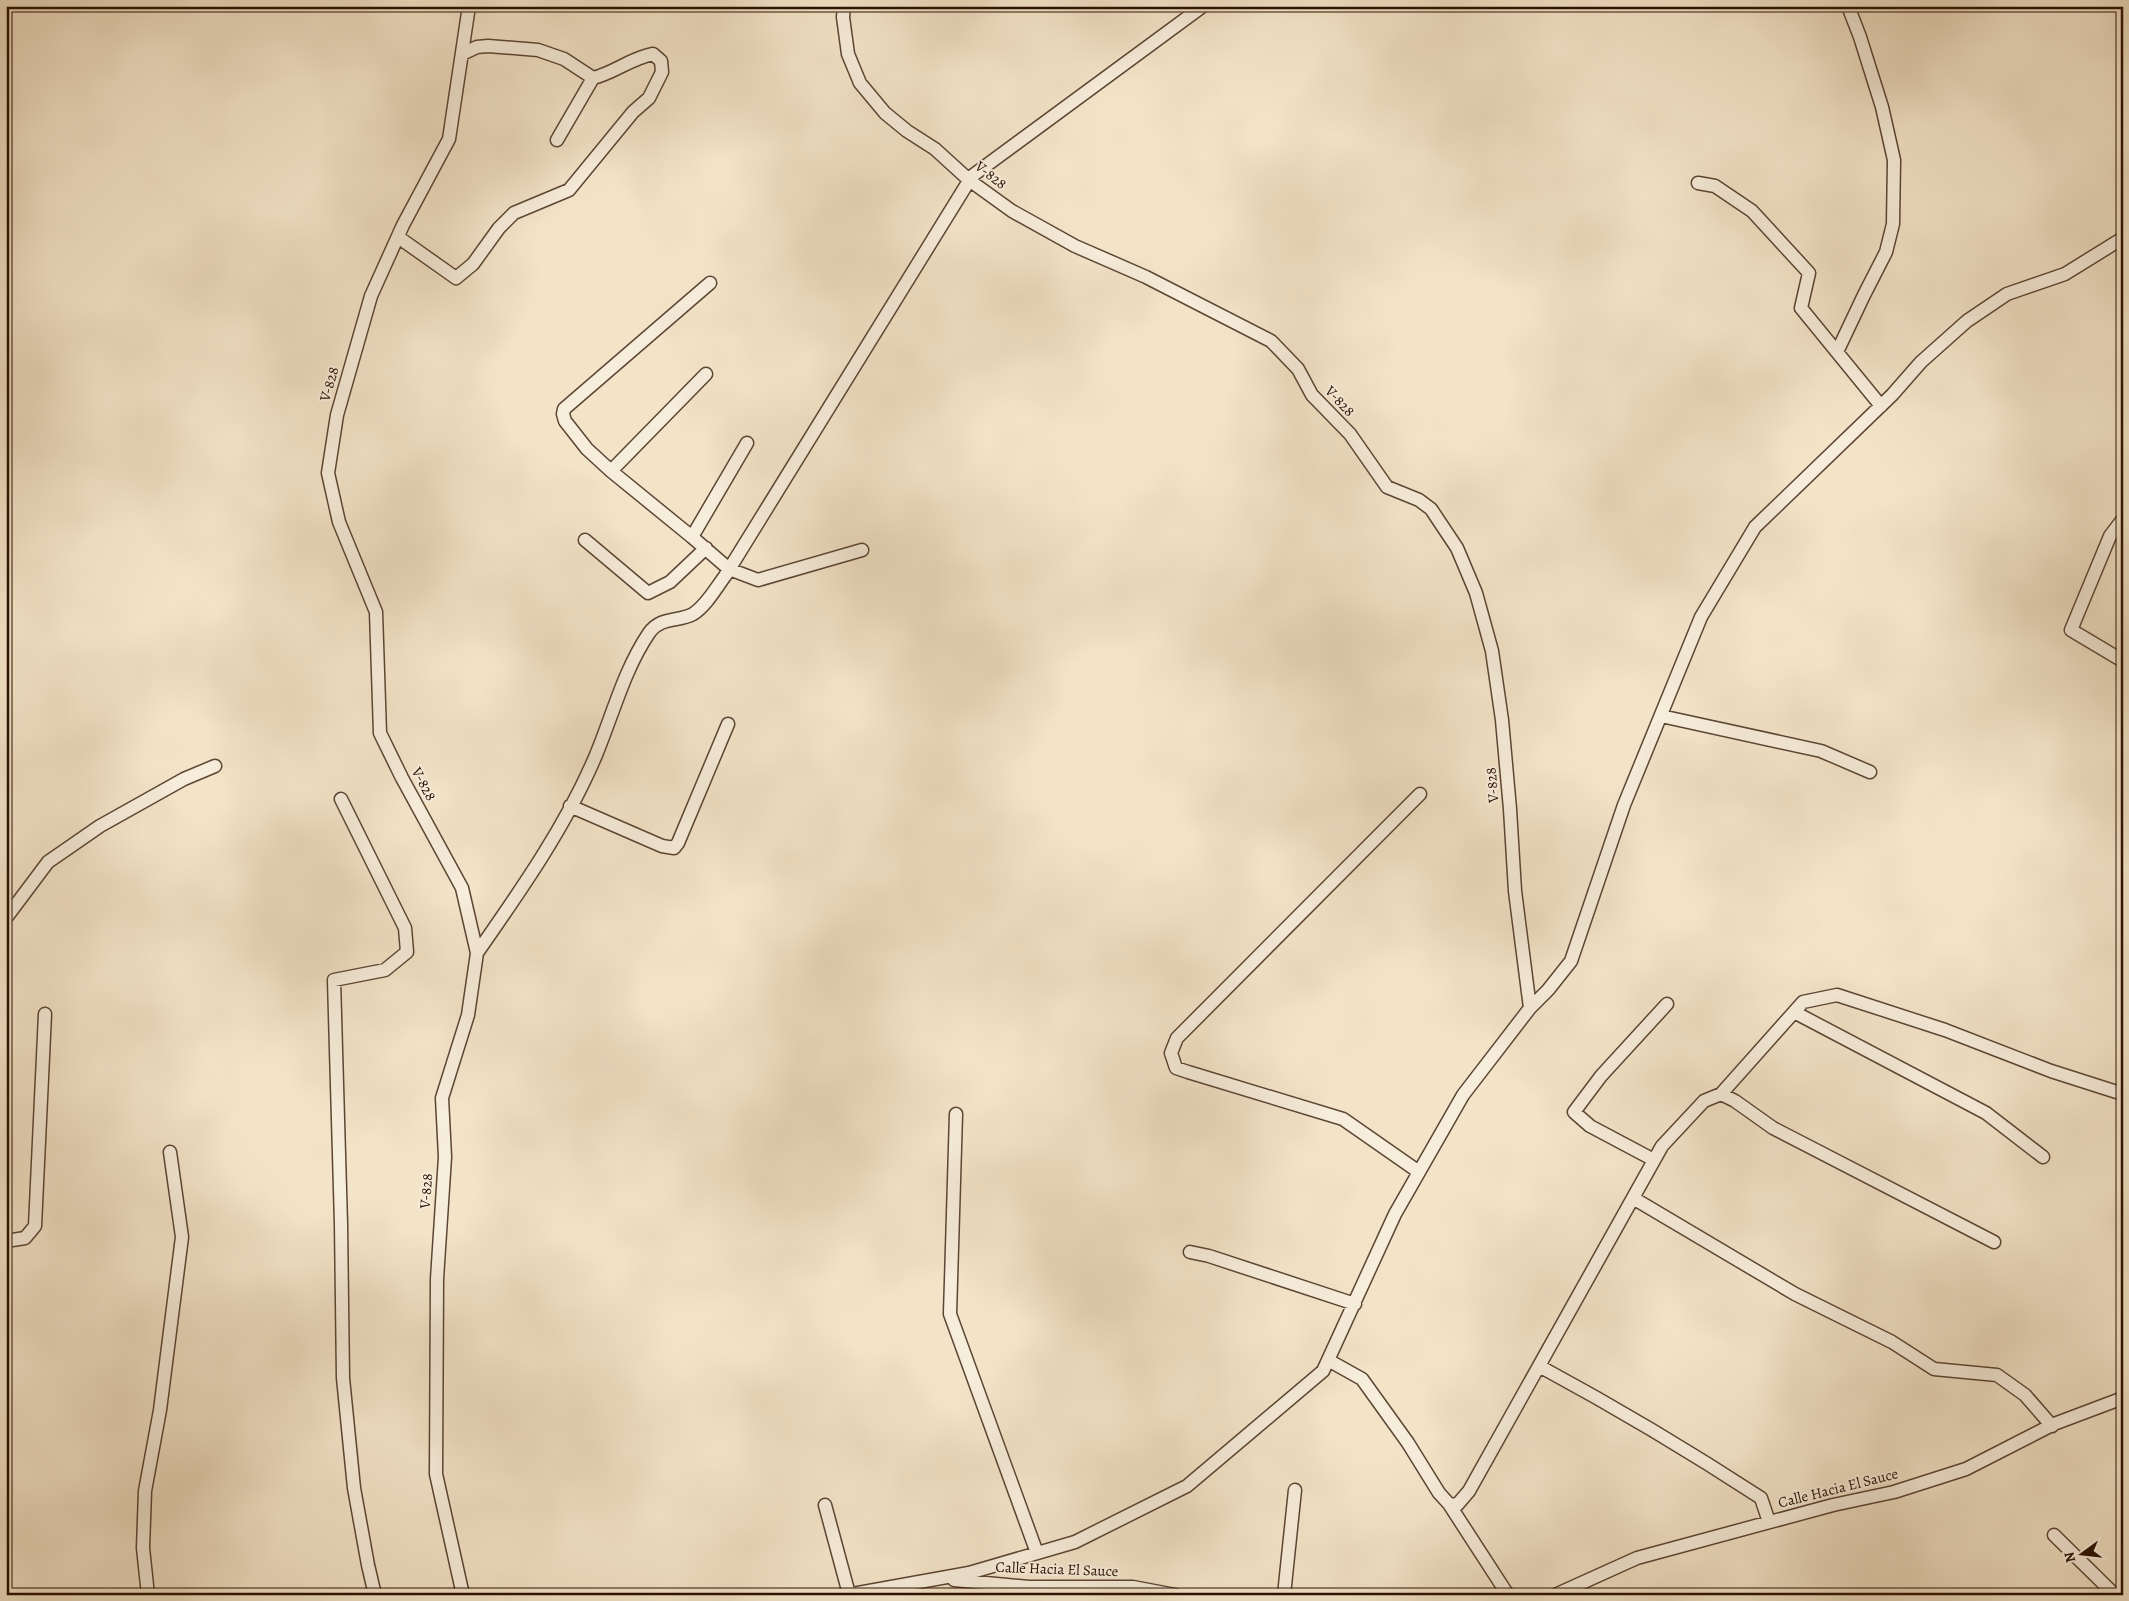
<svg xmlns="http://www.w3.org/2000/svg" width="2129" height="1601" font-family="Alegreya,serif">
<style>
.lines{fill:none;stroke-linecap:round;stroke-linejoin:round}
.minor-casing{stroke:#5c4534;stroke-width:15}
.minor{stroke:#f7eddb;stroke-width:12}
.labels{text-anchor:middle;stroke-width:4;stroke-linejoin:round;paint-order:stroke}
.street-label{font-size:15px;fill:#2a1002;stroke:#f7eddb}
</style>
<rect width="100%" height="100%" fill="#f3e4c8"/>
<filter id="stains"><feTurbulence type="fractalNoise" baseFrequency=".004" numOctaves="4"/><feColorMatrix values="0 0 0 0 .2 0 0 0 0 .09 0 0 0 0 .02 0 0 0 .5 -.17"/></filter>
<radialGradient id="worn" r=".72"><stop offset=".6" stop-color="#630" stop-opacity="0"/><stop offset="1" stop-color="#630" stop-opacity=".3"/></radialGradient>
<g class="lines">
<defs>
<path id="minor" d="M 844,6 L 843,17 L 848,54 L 860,83 L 885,113 L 907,131 L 935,149 L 969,180 L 1012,211 L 1075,246 L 1146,277 L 1271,341 L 1298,369 L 1312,395 L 1350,434 L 1387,487 L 1419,500 L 1431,509 L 1457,548 L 1476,593 L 1492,651 L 1502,720 L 1510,809 L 1515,891 L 1530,1008
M 557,140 L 593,78
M 1698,183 L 1715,186 L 1752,211 L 1809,273 L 1801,308 L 1881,406
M 398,237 L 456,278 L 473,264 L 499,228 L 514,213 L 569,190 L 633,112 L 649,98 L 662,72 L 661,61 L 653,54 C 631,58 614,73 593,78 L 564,59 L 538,50 L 488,46 L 477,47 L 462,54
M 710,283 L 564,409 L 563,414 L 565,421 L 587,449 L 611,471 L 692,537 L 729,569 L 758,580 L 862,550
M 1837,352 L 1864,295 L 1886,252 L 1893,224 L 1894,160 L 1882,107 L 1860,37 L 1848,6
M 611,471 L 706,374
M 2123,519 L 2110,536 L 2071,630 L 2123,661
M 692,537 L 747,443
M 585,540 L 648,593 L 670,582 L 706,548
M 1661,716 L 1821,751 L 1870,772
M 341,799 L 405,928 L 407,952 L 385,970 L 334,980 L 341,1224 L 343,1378 L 354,1488 L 368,1565 L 375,1595
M 570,806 L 662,846 L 674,848 L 678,843 L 728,724
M 6,918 L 48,862 L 100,826 L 184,779 L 215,766
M 477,953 C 521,890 566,826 596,755 C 613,714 624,670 649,633 C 661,616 679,622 693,614 C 706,606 716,588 725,576 L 972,176 L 1203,6
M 1794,1012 L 1986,1113 L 2043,1157
M 1721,1094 L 1803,1002 L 1837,995 L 1945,1030 L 2051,1071 L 2123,1094
M 956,1114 L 950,1314 L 1037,1553
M 1654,1160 L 1590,1126 L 1574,1112 L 1601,1076 L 1667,1004
M 1419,1172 L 1343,1119 L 1188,1072 L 1176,1068 L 1171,1053 L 1177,1038 L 1420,794
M 1633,1198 L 1795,1294 L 1892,1342 L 1934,1369 L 1997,1375 L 2025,1395 L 2052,1426
M 6,1241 L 25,1238 L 35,1226 L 45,1014
M 1190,1252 L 1209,1256 L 1355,1304
M 1328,1360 L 1362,1379 L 1408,1443 L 1439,1493 L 1449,1504 L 1457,1505 L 1469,1491 L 1662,1146 L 1704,1101 L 1721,1094 L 1735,1101 L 1773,1128 L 1994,1242
M 1539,1366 C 1615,1407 1689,1451 1761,1498 L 1769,1522
M 1449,1504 L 1508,1595
M 825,1505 L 849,1594
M 2054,1535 L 2115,1595
M 954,1580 L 1029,1587 L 1133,1587 L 1175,1595
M 148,1595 L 143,1548 L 145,1491 L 160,1410 L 182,1237 L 170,1152
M 463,1595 L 436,1474 L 437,1279 L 445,1157 L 442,1098 L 468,1015 L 477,953 L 462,888 L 402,778 L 380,733 L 376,612 L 339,522 L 328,473 L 337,415 L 371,296 L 403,225 L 449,139 L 469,6
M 847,1595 L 969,1573 L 1075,1542 L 1187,1486 L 1323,1371 L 1395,1214 L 1463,1095 L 1530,1008 L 1548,990 L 1571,961 L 1624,805 L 1701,617 L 1755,527 L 1892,395 L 1921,362 L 1967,321 L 2007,294 L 2065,274 L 2123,238
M 1284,1595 L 1295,1490
M 1555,1595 L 1637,1558 L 1833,1505 L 1894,1492 L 1966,1469 L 2054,1424 L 2123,1398"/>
</defs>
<use href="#minor" class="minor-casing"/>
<use href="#minor" class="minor"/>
</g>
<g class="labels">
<g class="street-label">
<text transform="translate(991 175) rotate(38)" y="5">V-828</text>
<text transform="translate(329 384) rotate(-74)" y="5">V-828</text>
<text transform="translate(1340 401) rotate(47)" y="5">V-828</text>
<text transform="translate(424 784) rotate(62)" y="5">V-828</text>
<text transform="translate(1492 785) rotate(-95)" y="5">V-828</text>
<text transform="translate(426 1191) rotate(-86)" y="5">V-828</text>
<text transform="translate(1838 1488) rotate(-14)" y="5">Calle Hacia El Sauce</text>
<text transform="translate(1057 1569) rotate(2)" y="5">Calle Hacia El Sauce</text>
</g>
</g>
<rect width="2129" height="1601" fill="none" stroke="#f3e4c8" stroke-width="25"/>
<rect x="8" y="8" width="2114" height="1586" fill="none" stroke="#2a1002" stroke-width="2.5"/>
<rect x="12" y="12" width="2104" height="1576" fill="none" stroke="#2a1002"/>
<g transform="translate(2082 1554) rotate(255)" stroke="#f7eddb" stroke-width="4" paint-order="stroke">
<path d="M0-4L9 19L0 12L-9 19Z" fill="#2a1002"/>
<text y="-8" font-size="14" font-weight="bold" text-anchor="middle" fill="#2a1002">N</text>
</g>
<rect width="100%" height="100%" filter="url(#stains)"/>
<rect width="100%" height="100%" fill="url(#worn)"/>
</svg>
